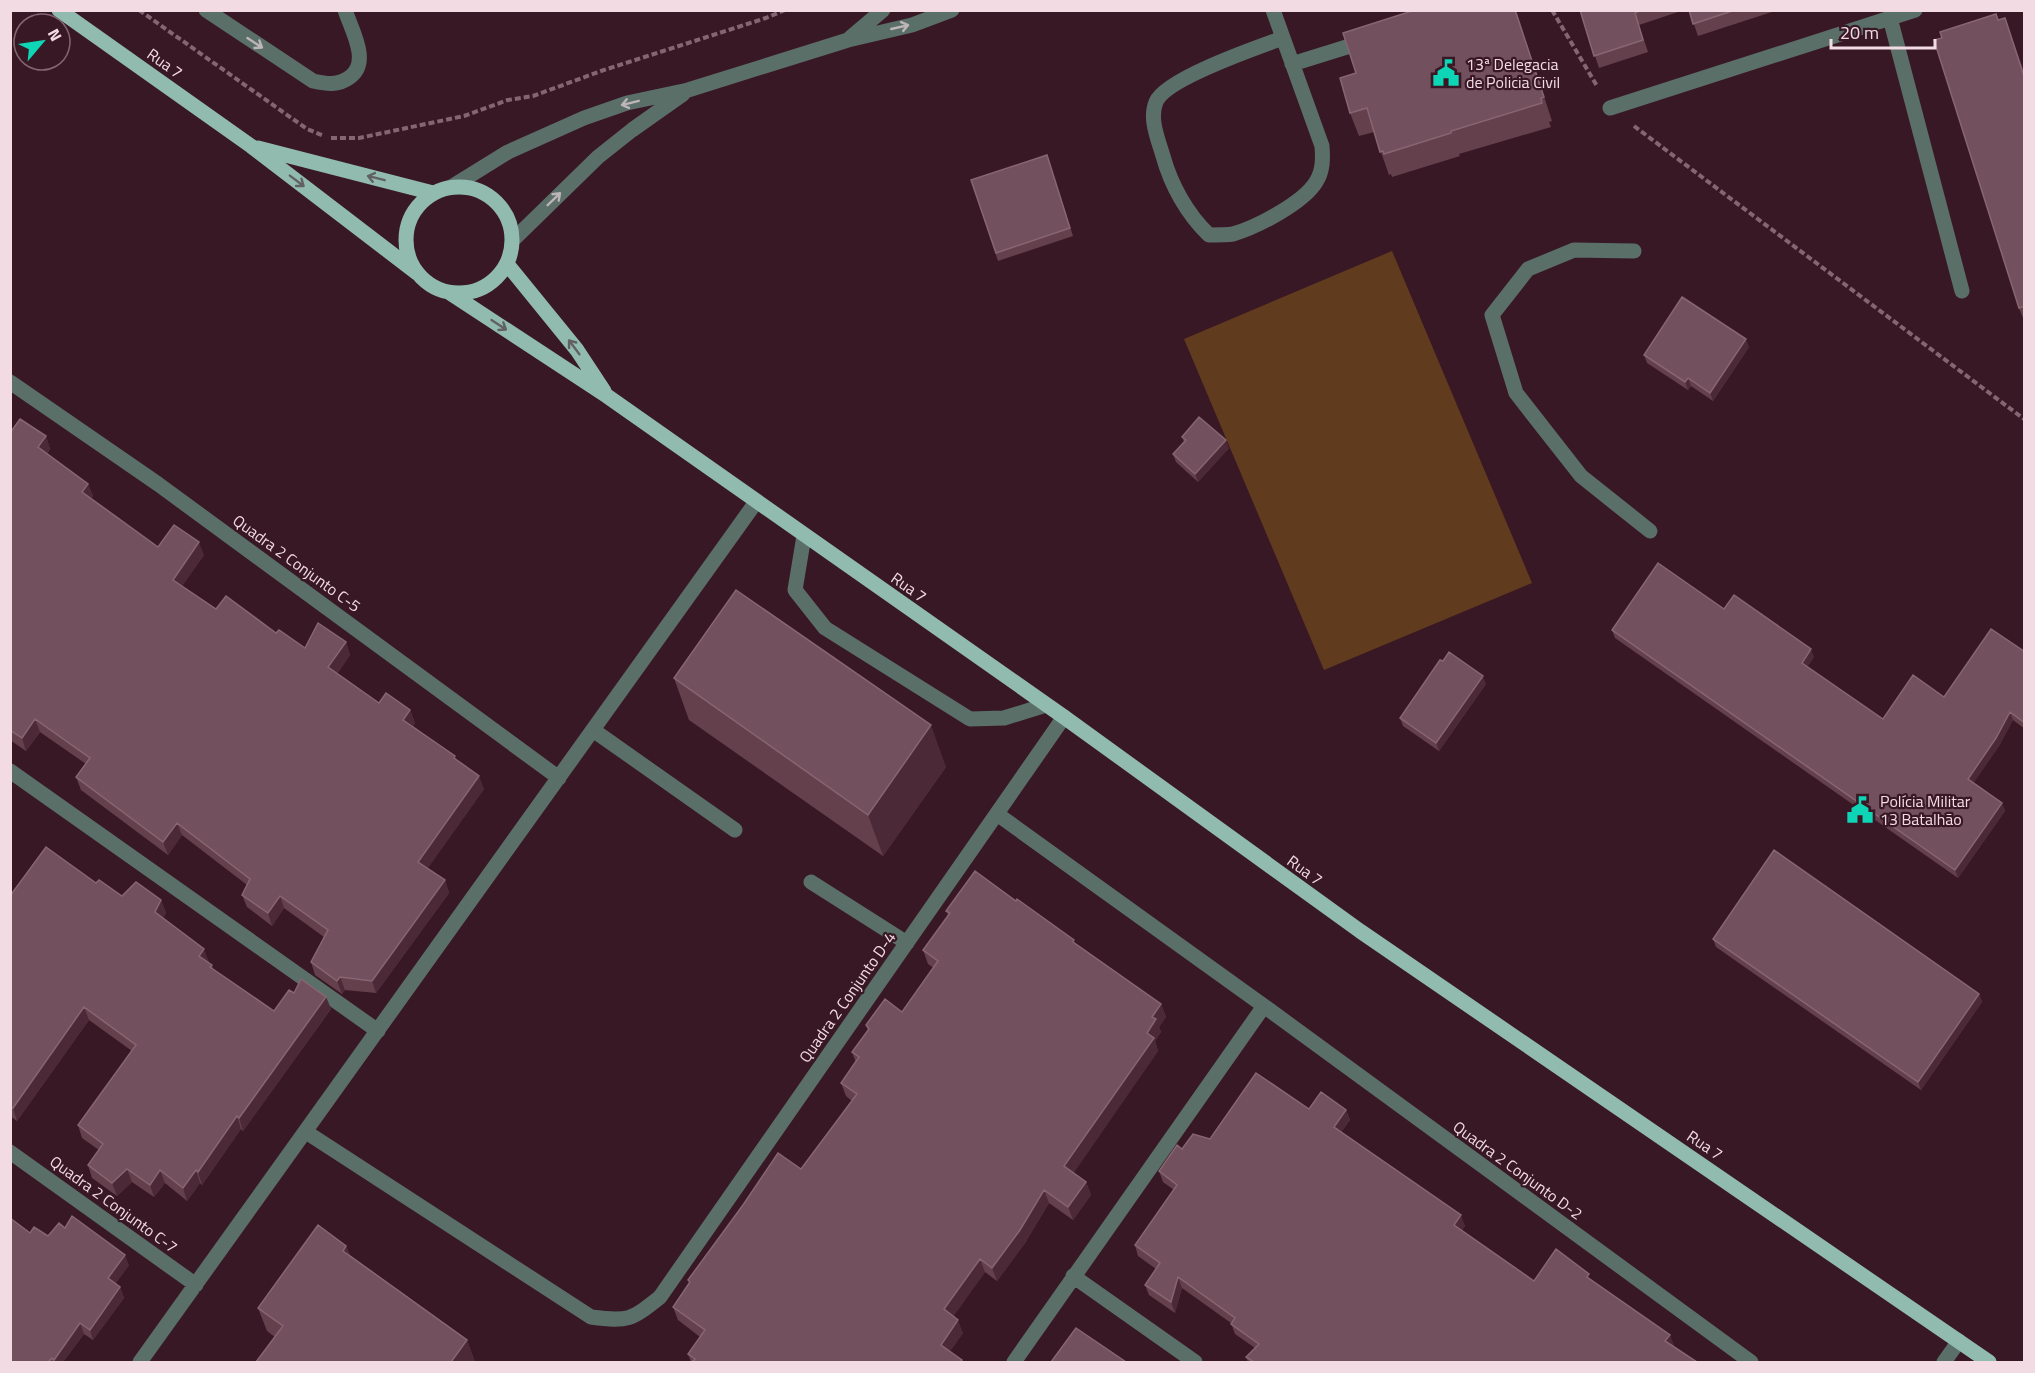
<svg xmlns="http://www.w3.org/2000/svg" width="2035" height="1373" font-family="'Titillium Web',sans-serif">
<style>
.green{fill:#613b1e}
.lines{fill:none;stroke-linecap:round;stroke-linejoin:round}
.path{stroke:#836671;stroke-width:4;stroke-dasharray:6 3;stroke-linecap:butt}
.minor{stroke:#5b6f69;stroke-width:15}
.major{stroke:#91bbaf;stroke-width:15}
.wall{fill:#64404d}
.shaded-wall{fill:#4c2936}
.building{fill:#73505d;stroke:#876672;stroke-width:1.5}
.oneway{stroke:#beb5b8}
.oneway2{stroke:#616163}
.labels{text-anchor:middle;stroke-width:4.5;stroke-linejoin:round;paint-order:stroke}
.street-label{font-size:16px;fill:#f3dbe3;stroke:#391825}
.poi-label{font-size:16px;fill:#f3dbe3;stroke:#391825;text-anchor:start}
</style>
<rect width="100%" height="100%" fill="#391825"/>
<path class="green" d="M 1392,251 L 1532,583 L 1324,670 L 1184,339 Z"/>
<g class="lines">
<path class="path" d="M 139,10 L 307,129 L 324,136
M 1552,10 L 1597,86
M 1634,126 L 2024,419
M 331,138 L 359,138 L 464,116 L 508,100 L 533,96 L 601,71 L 766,18 L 785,10"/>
<path class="minor" d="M 206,10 L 313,81 C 327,84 338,86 350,77 C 371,62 351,29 345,10
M 1273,10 L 1322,146 C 1323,159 1323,171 1316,182 C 1303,203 1257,227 1233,234 C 1226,235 1217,235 1209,235 C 1187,214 1171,185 1163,156 C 1158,139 1149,119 1156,102 C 1165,79 1258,47 1283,38
M 1890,18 L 1962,291
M 850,38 L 883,10
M 1292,64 L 1366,41
M 1610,108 L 1915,10
M 453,186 L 508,152 L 584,118 L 627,103 L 688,90 L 848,40 L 912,25 L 952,10
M 513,240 L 598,157 L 632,130 L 683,94
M 1634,251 L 1574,250 L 1528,269 L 1492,315 L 1516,393 L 1581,476 L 1650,531
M 10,382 L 158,484 L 559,778
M 804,536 L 795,590 L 825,628 L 970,719 L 1004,718 L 1046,705
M 593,730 L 735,830
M 10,771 L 378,1031
M 997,814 L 1264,1006 L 1751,1362
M 811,882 L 907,943
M 306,1132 L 591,1317 C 629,1322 631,1320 660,1297 L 1064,717
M 10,1152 L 196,1285
M 1073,1276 L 1195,1362
M 140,1362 L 756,502
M 1014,1362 L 1264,1006
M 1944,1362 L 1959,1341"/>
<path class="major" d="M 59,10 L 251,146 L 417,273
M 258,148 L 433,193
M406 240a53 53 0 1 1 106 0a53 53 0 1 1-106 0Z
M 507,264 L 577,350 L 604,391
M 450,293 L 607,396 L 1064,717 L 1360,931 L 1989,1362"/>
</g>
<path class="wall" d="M 1516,10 L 1552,121 L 1549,122 L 1551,127 L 1459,154 L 1460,156 L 1392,177 L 1391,174 L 1389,175 L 1374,132 L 1359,136 L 1350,113 L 1356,73 Z
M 1580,10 L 1684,10 L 1639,25 L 1648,52 L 1599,68 Z
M 1689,10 L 1778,10 L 1698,36 Z
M 2005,18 L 2025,75 L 2025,323 L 2019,308 L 1998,20 Z
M 1047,155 L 1073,236 L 998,261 L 971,180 Z
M 1749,347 L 1713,401 L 1691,386 L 1688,390 L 1647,363 L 1644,355 Z
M 10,433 L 46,436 L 50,449 L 47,454 L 88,484 L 93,496 L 91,499 L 158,547 L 204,555 L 182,586 L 216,609 L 276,633 L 305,648 L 346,642 L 350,655 L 337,674 L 379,703 L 410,710 L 415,723 L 413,726 L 457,760 L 484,789 L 427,869 L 445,880 L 449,893 L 376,993 L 345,990 L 342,994 L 315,975 L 311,962 L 324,937 L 284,908 L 272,926 L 247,907 L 242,895 L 247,885 L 182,835 L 168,855 L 81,790 L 76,777 L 86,764 L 40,732 L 26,751 L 10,740 Z
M 1182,437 L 1229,448 L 1198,482 L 1176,462 L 1173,454 L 1184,442 Z
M 1724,609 L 1814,657 L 1807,667 L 1883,719 L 1944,697 L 2025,652 L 2025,729 L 2013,720 L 1999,746 L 1973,783 L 2002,803 L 2005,811 L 1958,878 L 1615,638 L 1612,630 Z
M 674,678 L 946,767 L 883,856 L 689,720 Z
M 1486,684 L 1439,751 L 1403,726 L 1400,718 Z
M 96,883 L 122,896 L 161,900 L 166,913 L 163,918 L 209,962 L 209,963 L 212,965 L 213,969 L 274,1011 L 294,993 L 326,997 L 331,1009 L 243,1131 L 241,1129 L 202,1185 L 200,1183 L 187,1201 L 165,1183 L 154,1197 L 132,1182 L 117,1196 L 92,1178 L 88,1165 L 99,1150 L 82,1138 L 78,1125 L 132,1051 L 89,1020 L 17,1121 L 10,1116 L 10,896 Z
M 946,911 L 1075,943 L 1161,1004 L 1166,1017 L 1159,1027 L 1161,1032 L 1155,1041 L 1158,1051 L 1073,1173 L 1086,1182 L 1091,1195 L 1073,1220 L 1049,1203 L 1025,1243 L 997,1281 L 985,1272 L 953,1316 L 963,1333 L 950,1351 L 962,1360 L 963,1362 L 691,1362 L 688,1354 L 700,1337 L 678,1320 L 673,1307 L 689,1283 L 688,1280 L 801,1169 L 852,1101 L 846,1096 L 841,1083 L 856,1063 L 852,1052 L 868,1030 L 866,1025 L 902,1012 L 934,968 L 928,964 L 923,950 L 948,915 Z
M 1713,939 L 1979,994 L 1982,1002 L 1921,1090 L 1716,947 Z
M 1309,1109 L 1346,1110 L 1350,1120 L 1341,1132 L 1465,1226 L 1462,1230 L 1534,1281 L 1592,1280 L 1674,1345 L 1673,1346 L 1697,1362 L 1248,1362 L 1246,1357 L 1255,1348 L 1235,1334 L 1231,1323 L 1182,1288 L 1175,1313 L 1149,1295 L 1145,1285 L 1156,1269 L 1138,1256 L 1135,1245 L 1174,1190 L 1163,1182 L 1159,1171 L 1182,1149 L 1210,1139 Z
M 65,1228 L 129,1265 L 115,1284 L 120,1287 L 124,1298 L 93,1340 L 84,1334 L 63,1362 L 10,1362 L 30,1233 L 48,1236 Z
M 346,1246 L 350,1255 L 467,1340 L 475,1362 L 256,1362 L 275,1337 L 267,1331 L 258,1308 Z"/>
<path class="shaded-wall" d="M 1515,10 L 1516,10 L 1552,121 Z
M 2005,18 L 2025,75 L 2025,79 Z
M 1746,339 L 1749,347 L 1713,401 L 1710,393 Z
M 1688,378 L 1691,386 L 1688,390 L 1685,382 Z
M 46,436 L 50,449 L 43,460 L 38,447 Z
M 1226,440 L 1229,448 L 1198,482 L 1195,474 Z
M 88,484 L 93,496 L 87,505 L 82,492 Z
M 199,542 L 204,555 L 177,593 L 173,580 Z
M 346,642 L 350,655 L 333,680 L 328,667 Z
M 1811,649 L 1814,657 L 1805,671 L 1802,663 Z
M 1483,676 L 1486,684 L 1439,751 L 1436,743 Z
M 410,710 L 415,723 L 408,733 L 403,720 Z
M 2010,712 L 2013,720 L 1999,746 L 1971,787 L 1968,779 Z
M 35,719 L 40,732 L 26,751 L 22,738 Z
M 931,725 L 946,767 L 883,856 L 868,815 Z
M 479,776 L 484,789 L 423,875 L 418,862 Z
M 2002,803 L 2005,811 L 1958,878 L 1955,870 Z
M 177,823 L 182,835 L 168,855 L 163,842 Z
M 445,880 L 449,893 L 376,993 L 372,981 Z
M 280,896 L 284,908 L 272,926 L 268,913 Z
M 161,900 L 166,913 L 159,925 L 155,912 Z
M 204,949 L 209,962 L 204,969 L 199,956 Z
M 340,977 L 345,990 L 342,994 L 337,981 Z
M 1979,994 L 1982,1002 L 1921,1090 L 1918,1082 Z
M 326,997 L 331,1009 L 243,1131 L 239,1118 Z
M 1161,1004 L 1166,1017 L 1159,1027 L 1161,1032 L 1155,1041 L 1158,1051 L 1069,1180 L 1064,1166 L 1147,1033 L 1152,1017 Z
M 84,1007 L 89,1020 L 17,1121 L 13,1108 Z
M 1346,1110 L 1350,1120 L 1337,1138 L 1334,1127 Z
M 237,1116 L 241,1129 L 202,1185 L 198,1172 Z
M 127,1169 L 132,1182 L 117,1196 L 112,1183 Z
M 160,1170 L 165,1183 L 154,1197 L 150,1185 Z
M 196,1170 L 200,1183 L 187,1201 L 183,1188 Z
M 1086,1182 L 1091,1195 L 1073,1220 L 1068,1207 Z
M 1044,1190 L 1049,1203 L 1025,1243 L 997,1281 L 992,1268 Z
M 1461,1215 L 1465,1226 L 1458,1235 L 1454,1225 Z
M 346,1246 L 355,1269 L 343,1251 Z
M 125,1255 L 129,1265 L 111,1289 L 108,1278 Z
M 980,1259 L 985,1272 L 949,1323 L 944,1309 Z
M 1178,1277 L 1182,1288 L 1175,1313 L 1171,1302 Z
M 120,1287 L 124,1298 L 93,1340 L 90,1330 Z
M 958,1320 L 963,1333 L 945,1358 L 941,1345 Z
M 80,1323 L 84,1334 L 63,1362 L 55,1362 L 54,1360 Z
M 1670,1335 L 1674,1345 L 1669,1352 L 1665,1341 Z
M 467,1340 L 475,1362 L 451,1362 Z"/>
<path class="building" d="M 1415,10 L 1515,10 L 1544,97 L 1541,98 L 1542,103 L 1451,131 L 1451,133 L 1384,154 L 1383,151 L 1380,152 L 1367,108 L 1350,113 L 1340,78 L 1356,73 L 1343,33 Z
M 1580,10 L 1641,10 L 1635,13 L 1643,40 L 1594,56 Z
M 1689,10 L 1735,10 L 1693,24 Z
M 1996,14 L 1998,20 L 2005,18 L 2025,79 L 2025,306 L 2019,308 L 1934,40 L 1942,38 L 1940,32 Z
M 1047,155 L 1070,228 L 996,253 L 971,180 Z
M 1682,297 L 1746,339 L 1710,393 L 1688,378 L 1685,382 L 1644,355 Z
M 1199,417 L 1226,440 L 1195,474 L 1173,454 L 1186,440 L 1182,437 Z
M 20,419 L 46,436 L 38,447 L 88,484 L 82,492 L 158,547 L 174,525 L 199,542 L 173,580 L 216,609 L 226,596 L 276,633 L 279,630 L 305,648 L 318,623 L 346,642 L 328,667 L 379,703 L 386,693 L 410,710 L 403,720 L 455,756 L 454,758 L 479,776 L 418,862 L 445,880 L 372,981 L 340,977 L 337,981 L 311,962 L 328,930 L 280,896 L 268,913 L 242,895 L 250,879 L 177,823 L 163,842 L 76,777 L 90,758 L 35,719 L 22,738 L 10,730 L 10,433 Z
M 1658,563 L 1724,609 L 1734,595 L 1811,649 L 1802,663 L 1883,719 L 1913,675 L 1944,697 L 1991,629 L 2025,652 L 2025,723 L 2010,712 L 1996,738 L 1968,779 L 2002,803 L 1955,870 L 1612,630 Z
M 736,590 L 931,725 L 868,815 L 674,678 Z
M 1449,652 L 1483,676 L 1436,743 L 1400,718 L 1440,660 L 1443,661 Z
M 46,847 L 96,883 L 99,880 L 122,896 L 136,882 L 161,900 L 155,912 L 204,949 L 199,956 L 212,965 L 210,967 L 274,1011 L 289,990 L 294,993 L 301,979 L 326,997 L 239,1118 L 237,1116 L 198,1172 L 196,1170 L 183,1188 L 160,1170 L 150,1185 L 127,1169 L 112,1183 L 88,1165 L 103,1144 L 78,1125 L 136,1045 L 84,1007 L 13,1108 L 10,1107 L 10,896 Z
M 1774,850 L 1979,994 L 1918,1082 L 1713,939 Z
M 975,871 L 1016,901 L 1017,899 L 1074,940 L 1073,942 L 1161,1004 L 1152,1017 L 1156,1019 L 1147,1033 L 1154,1038 L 1064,1166 L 1086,1182 L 1068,1207 L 1044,1190 L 1020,1230 L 992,1268 L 980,1259 L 944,1309 L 958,1320 L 941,1345 L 962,1360 L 960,1362 L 695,1362 L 693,1361 L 695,1359 L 688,1354 L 705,1330 L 673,1307 L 690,1282 L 688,1280 L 743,1205 L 778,1153 L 801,1169 L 857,1094 L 841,1083 L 859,1057 L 852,1052 L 869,1029 L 866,1025 L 885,999 L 902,1012 L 938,961 L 923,950 L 950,913 L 946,911 Z
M 1256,1073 L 1309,1109 L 1321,1092 L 1346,1110 L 1334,1127 L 1461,1215 L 1454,1225 L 1534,1281 L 1556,1249 L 1589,1274 L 1587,1277 L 1670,1335 L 1665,1341 L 1697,1362 L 1254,1362 L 1246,1357 L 1259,1344 L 1231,1324 L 1235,1318 L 1178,1277 L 1171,1302 L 1145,1285 L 1160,1263 L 1135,1245 L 1177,1185 L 1159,1171 L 1177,1145 L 1182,1149 L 1193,1134 L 1210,1139 Z
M 72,1216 L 125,1255 L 108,1278 L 120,1287 L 90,1330 L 80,1323 L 54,1360 L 52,1358 L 48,1362 L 10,1362 L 10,1218 L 30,1233 L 34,1227 L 48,1236 L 59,1223 L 65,1228 Z
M 318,1225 L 346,1246 L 343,1251 L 467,1340 L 451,1362 L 256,1362 L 283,1326 L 258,1308 Z
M 1076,1328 L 1126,1362 L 1051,1362 Z"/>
<defs><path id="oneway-shaft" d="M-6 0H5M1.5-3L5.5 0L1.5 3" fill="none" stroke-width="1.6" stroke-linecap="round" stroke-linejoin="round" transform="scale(1.5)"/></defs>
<g class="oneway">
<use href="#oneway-shaft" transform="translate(900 27) rotate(-13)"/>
<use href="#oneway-shaft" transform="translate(255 43) rotate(33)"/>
<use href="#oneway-shaft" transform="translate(630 103) rotate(166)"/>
<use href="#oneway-shaft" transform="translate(554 199) rotate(-44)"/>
</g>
<g class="oneway2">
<use href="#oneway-shaft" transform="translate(376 178) rotate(-166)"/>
<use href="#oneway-shaft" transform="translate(297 181) rotate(37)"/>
<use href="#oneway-shaft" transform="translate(499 325) rotate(33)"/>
<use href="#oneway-shaft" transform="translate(574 347) rotate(-127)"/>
</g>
<defs>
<symbol id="civic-bare" viewBox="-9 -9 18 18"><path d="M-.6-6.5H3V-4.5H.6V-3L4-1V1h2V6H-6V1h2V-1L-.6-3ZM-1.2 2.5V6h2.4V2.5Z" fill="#0ed5b5" stroke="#391825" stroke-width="2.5" paint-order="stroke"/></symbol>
</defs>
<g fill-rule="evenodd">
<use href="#civic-bare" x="1427" y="54" width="38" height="38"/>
<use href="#civic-bare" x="1841" y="791" width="38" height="38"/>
</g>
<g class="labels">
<g class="street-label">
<text transform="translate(165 63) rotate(35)" y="6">Rua 7</text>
<text transform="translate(297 563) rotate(36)" y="6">Quadra 2 Conjunto C-5</text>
<text transform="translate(909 587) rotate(35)" y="6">Rua 7</text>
<text transform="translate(1305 870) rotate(36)" y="6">Rua 7</text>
<text transform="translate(847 997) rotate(-55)" y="6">Quadra 2 Conjunto D-4</text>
<text transform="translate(1705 1145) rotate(34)" y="6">Rua 7</text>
<text transform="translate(1518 1170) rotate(36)" y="6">Quadra 2 Conjunto D-2</text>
<text transform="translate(114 1204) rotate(36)" y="6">Quadra 2 Conjunto C-7</text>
</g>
<g class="poi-label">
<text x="1466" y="70">13ª Delegacia<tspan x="1466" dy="18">de Policia Civil</tspan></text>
<text x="1880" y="807">Polícia Militar<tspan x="1880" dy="18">13 Batalhão</tspan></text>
</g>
</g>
<rect width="2035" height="1373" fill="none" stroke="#f3dbe3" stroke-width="24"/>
<g transform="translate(42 42) rotate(61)"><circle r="28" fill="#391825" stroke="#836671" stroke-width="1.5"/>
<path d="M0-4.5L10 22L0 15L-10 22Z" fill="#0ed5b5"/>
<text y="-9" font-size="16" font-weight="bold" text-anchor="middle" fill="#f3dbe3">N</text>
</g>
<path d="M1831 39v9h104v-9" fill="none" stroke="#f3dbe3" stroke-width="3"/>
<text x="1840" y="39" font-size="18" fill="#f3dbe3" stroke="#391825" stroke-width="4.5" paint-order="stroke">20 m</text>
</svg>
